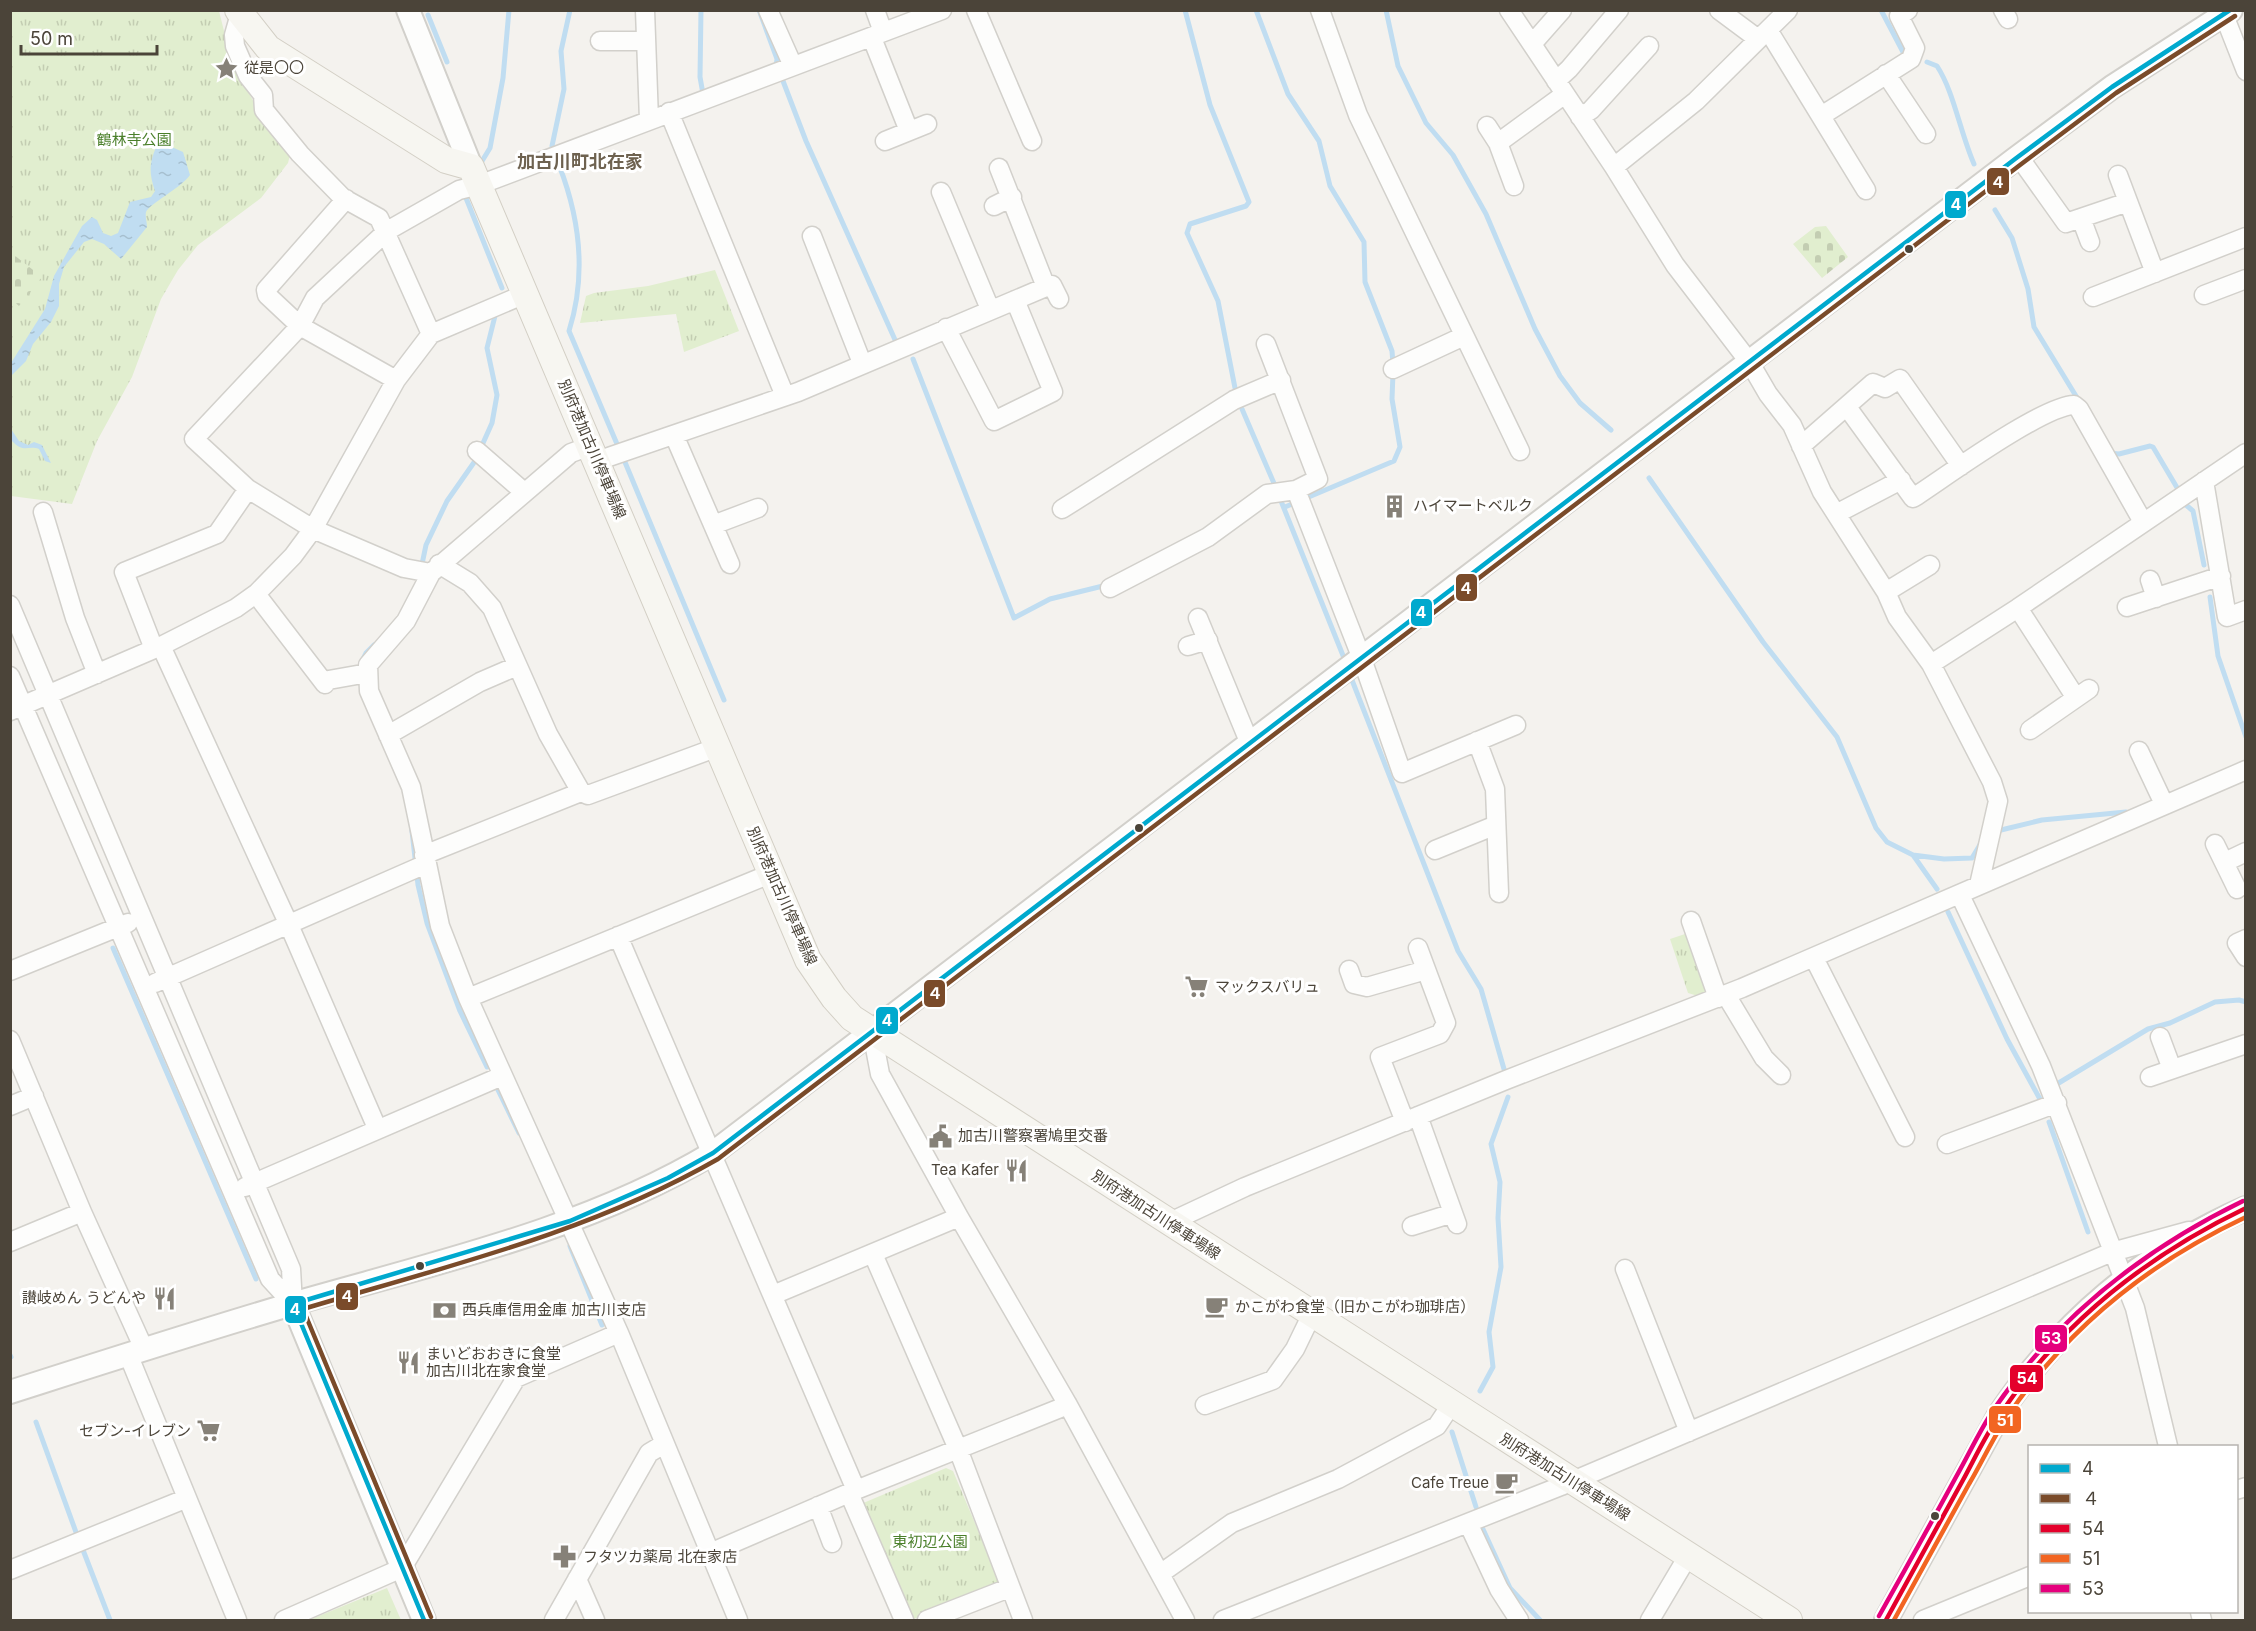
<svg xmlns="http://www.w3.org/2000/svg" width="2256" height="1631" font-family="Inter,'Noto Sans JP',sans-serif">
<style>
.grass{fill:url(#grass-tufts)}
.cemetery{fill:url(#cemetery-stones)}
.water{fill:url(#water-ripples)}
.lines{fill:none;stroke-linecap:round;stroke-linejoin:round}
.stream{stroke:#c0ddf1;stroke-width:5}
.minor-casing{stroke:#d2d0cb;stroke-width:21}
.tertiary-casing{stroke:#d2d0cb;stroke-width:26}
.secondary-casing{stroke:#d3cfc5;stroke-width:28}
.minor{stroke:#fdfdfc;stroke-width:18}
.tertiary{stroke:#fdfdfc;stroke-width:22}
.secondary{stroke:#f7f6f1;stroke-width:26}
.bus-1-casing{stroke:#fff;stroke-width:9}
.bus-2-casing{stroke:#fff;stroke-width:9}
.bus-3-casing{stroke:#fff;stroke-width:9}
.bus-4-casing{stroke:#fff;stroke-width:9}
.bus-5-casing{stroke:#fff;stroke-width:9}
.bus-1{stroke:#00a9ce;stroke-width:4.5}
.bus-2{stroke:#7a4b2a;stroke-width:4.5}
.bus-3{stroke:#e4002b;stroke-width:4.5}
.bus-4{stroke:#f26522;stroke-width:4.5}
.bus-5{stroke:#e5007d;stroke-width:4.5}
.bus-dot{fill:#4b4439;stroke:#fff;stroke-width:2}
.labels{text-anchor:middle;stroke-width:6;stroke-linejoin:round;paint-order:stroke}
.poi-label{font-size:15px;fill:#4b4439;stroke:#fff;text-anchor:start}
.park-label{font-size:15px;fill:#4a7f2a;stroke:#fff}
.street-label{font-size:15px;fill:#4b4439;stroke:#fff}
.quarter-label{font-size:18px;font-weight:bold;fill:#6e6250;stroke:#fff}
.line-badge{stroke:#fff;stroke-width:2}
.badge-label{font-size:16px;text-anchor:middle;font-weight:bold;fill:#fff}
</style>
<defs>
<pattern id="grass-tufts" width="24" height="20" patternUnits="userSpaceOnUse" patternTransform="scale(1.5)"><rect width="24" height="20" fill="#e1eecf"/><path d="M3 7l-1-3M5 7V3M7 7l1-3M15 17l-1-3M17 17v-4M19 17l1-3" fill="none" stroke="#c3cdb2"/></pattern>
<pattern id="cemetery-stones" width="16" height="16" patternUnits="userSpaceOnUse" patternTransform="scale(1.5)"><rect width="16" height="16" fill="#e1eecf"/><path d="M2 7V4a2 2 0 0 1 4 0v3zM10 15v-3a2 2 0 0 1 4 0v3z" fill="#c3cdb2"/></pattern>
<pattern id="water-ripples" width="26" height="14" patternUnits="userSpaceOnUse" patternTransform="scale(1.5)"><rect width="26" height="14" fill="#c0ddf1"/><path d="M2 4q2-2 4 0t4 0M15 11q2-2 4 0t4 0" fill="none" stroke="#a6bfcf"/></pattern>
</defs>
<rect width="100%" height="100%" fill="#f4f2ee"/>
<path class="grass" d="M 10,11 L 219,11 L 232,63 L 261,115 L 290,155 L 288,163 L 261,198 L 198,245 L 178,270 L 161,299 L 132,377 L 97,441 L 72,504 L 11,496 Z
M 715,270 L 739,331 L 684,352 L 676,314 L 580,323 L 586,296 L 594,293 L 648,286 Z
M 1691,932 L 1713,990 L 1698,996 L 1688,993 L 1670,939 Z
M 946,1468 L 953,1471 L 999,1580 L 994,1588 L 911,1620 L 861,1504 Z
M 387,1588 L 401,1620 L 309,1620 Z"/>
<path class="cemetery" d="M 1826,226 L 1848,257 L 1822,278 L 1793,244 L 1815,227 Z
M 14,255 L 42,277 L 19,306 L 11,299 L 11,259 Z"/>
<path class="water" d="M 165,144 L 183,152 L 190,175 C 181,188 149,204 146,212 C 145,217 147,222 147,227 L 121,259 L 104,244 L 92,239 L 84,242 L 64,267 L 59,284 L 59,306 L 51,322 L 33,344 L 26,361 L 11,376 L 11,363 L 45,309 L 54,276 L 82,226 L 92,217 L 97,220 L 103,233 L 111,236 L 118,233 L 130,202 L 151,197 L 155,191 C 149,173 149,165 156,147 Z
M 11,429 L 19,441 L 28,445 L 34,442 L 42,445 L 51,463 L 45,461 L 39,449 C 27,445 24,454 11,440 Z"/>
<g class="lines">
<path class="stream" d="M 701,10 L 700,77 L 703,94
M 759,10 L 777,59 L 776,66
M 1185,10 L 1210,105 L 1249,202 L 1246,206 L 1190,224 L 1187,233 L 1218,301 L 1235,388
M 1256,10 L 1288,94 L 1319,141 L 1330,186 L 1364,242 L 1365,282 L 1392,351 L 1393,364
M 1386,10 L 1398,66 L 1426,123 L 1453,155 L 1486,214 L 1535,329 L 1560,376 L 1580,403 L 1611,430
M 1881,10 L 1903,52
M 428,15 L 447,62
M 1927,62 L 1937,66 C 1954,92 1960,132 1974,164
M 783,81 L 806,141 L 896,342 L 900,341
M 552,146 L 564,89 L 561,51 L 570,10
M 559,165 C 580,219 587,274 569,331 L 617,444
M 479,166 L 490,148 L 503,78 L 509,10
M 464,193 L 502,288
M 1995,210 L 2012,238 L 2028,289 L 2034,327 L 2079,401
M 913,359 L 1014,618 L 1050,599 L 1107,585
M 1242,409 L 1276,488
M 2109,453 L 2119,454 L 2150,446 L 2153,447 L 2179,491
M 622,455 L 724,700
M 1649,478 L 1763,642 L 1837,737 L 1876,828 L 1887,842 L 1913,855 L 1937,889
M 1279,496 L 1346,663
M 2186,505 L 2193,511 L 2204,565
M 1285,507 L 1394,461 L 1400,447 L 1392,399 L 1393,373
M 421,569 L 426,545 L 447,501 L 475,461 L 492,423 L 497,395 L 487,348 L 495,316
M 2210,597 L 2218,656 L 2246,737
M 361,663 L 366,653 L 374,645
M 1350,675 L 1458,951 L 1481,989 L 1504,1069
M 411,822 L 418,885 L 427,923 L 460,1011 L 487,1067
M 2001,830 L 2042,820 L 2126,812
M 1913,855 L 1944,859 L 1972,858 L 1981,843
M 1948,912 L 2007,1039 L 2041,1101
M 113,948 L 256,1279
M 2057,1084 L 2148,1029 L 2170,1023 L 2215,1002 L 2239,1000 L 2246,1002
M 498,1090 L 519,1133
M 2049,1122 L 2088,1232
M 570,1246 L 602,1325
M 10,1355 L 11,1357
M 1480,1391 L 1493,1367 L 1489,1332 L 1501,1267 L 1498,1218 L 1500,1182 L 1491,1144 L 1508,1097
M 36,1422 L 77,1535
M 1452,1432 L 1476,1507
M 1482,1527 L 1510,1588 L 1540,1620
M 83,1550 L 110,1620"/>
<defs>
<path id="minor" d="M 645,10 L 649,120
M 768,10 L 793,66
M 875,10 L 883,32
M 976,10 L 1032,141
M 1320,10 L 1358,115 L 1520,451
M 1509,10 L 1614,167 L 1675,265 L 1750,363 L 1768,394 L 1792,425 L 1822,492 L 1886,592 L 1897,617 L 1931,664 L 1992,782 L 1998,801 L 1979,885
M 1719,10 L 1758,39
M 2003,10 L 2008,19
M 2222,10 L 2246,71
M 240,14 L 234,35 L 235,46 L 248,76 L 263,95 L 264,110 L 300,154 L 343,198 L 379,218 L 431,334
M 1768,30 L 1866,190
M 872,38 L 909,131
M 600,41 L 645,41
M 1532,44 L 1562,10
M 1886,74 L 1926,134
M 1556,81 L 1569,69 L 1619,10
M 669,112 L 785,396
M 1821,116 L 1911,59 L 1915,48 L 1899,16 L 1908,10
M 1580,117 L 1591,110 L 1649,46
M 1487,126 L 1498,143 L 1565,94
M 885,141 L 927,124
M 1498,143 L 1514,186
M 2019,157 L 2066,223 L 2128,202
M 1614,167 L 1696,101 L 1788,10
M 999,168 L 1046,287 L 1052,285 L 1059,299
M 2118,175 L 2155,273
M 941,192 L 990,309
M 346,199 L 266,290 L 267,295 L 300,326 L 396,380
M 994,206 L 1012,197
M 2081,218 L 2090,242
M 812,236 L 862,363
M 2204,295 L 2246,279
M 2093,297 L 2246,237
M 946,328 L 994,421 L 1053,392 L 1015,300
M 1266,344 L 1318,479 L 1296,490 L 1362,659 L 1402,773 L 1516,725
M 1393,369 L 1464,336
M 1847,407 L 1913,498 C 1944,478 2042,406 2074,405 L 2079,409 L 2143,522
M 674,435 L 730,564
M 590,446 L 571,453 L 431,573 L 404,568 L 313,529 L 248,489 L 194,439 L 300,326 L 315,298 L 387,231 L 459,190 L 479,185 L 942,10
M 1801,446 L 1873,383 L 1885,388 L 1900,379 L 1961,466
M 477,451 L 524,492
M 597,461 L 798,392 L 1046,287
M 2204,481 L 2227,617 L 2246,610
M 1062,509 L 1234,400 L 1281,380
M 43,512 L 75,618 L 97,674
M 1836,514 L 1901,480
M 713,525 L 758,508
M 439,564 L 470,583 L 492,608 L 548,734 L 581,792
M 431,573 L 406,621 L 368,665 L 369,691 L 411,787 L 440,926 L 468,998 L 619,1333 L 738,1620
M 2150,580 L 2156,598
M 1110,588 L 1208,537 L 1267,494 L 1296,490
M 1886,592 L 1930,565
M 256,594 L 325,684
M 10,605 L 291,1269 L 293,1304
M 2127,607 L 2221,576
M 2018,608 L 2076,698
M 1198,618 L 1250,744
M 161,646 L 289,925 L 377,1128
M 1188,646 L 1208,640
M 154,649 L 124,572 L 217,534 L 248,489
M 1931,664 L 2018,608 L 2246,453
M 10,676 L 270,1279 L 293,1304
M 323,681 L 368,673
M 10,711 L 161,646 L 236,608 L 257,593 L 293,556 L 313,529 L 396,380 L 431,334 L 525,294
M 2030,730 L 2089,689
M 388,735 L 480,682 L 517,666
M 1477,741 L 1495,789 L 1499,893
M 2139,751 L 2164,804
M 2215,844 L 2237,889
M 1435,850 L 1496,825
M 424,855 L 581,792 L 588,795 L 718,747
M 2225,862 L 2246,852
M 1960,895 L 2041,1066 L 2135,1308 L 2168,1446
M 1691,921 L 1718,998
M 618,936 L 856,1490
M 2246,939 L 2237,943 L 2246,957
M 1814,958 L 1905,1137
M 1349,970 L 1354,984 L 1367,987 L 1426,970
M 10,971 L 128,923
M 155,983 L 426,864
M 1726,995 L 1764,1058 L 1781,1075
M 468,998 L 770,874
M 872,1032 L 880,1074 L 959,1217 L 1068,1405 L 1185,1620
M 2160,1037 L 2172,1069
M 10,1040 L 82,1212 L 144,1349
M 2150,1077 L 2246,1044
M 10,1106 L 34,1096
M 1418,1116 L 1457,1224
M 1405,1122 L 1380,1057 L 1440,1034 L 1446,1023 L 1418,948
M 1947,1144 L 2057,1103
M 245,1187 L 502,1076
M 1168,1223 L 1245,1187 L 1506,1080 L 1742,988 L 2246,770
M 1412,1226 L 1453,1213
M 10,1242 L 82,1212
M 873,1254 L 958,1449 L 1023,1620
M 1625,1269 L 1689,1432
M 773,1295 L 959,1217
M 128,1354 L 237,1620
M 1205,1405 L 1273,1380 L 1295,1349 L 1311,1316
M 2236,1490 L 2246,1487
M 849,1493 L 904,1620
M 818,1506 L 832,1543
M 1468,1523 L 1499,1589 L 1519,1620
M 710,1553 L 856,1490 L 1068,1405
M 10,1570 L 185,1499
M 1160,1574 L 1232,1523 L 1338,1479 L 1437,1426 L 1451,1405
M 577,1579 L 595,1620
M 2200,1612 L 2202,1620
M 284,1620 L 402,1568 L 516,1378 L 619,1333
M 554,1620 L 649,1453 L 664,1444
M 927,1620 L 1009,1588
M 1223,1620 L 1561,1486 L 2112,1252 L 2189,1231
M 1650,1620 L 1688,1556
M 1923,1620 L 2030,1576"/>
<path id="tertiary" d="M 408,10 L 471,167
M 293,1304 L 424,1620
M 10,1392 C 104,1362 197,1332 292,1304 C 434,1263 585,1230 713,1153 L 2015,159 L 2112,87 L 2231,10
M 1886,1620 L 1999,1415 C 2062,1321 2142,1254 2246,1208"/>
<path id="secondary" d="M 238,10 L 268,48 L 446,160 L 471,167 L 808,960 L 834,998 L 852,1018 L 1789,1620"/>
</defs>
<use href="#minor" class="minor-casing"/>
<use href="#tertiary" class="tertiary-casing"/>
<use href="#secondary" class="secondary-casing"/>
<use href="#minor" class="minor"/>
<use href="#tertiary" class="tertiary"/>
<use href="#secondary" class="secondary"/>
<defs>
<path id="bus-1" d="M 424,1620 L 293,1304 L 570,1221 L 668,1178 L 713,1153 L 2015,159 L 2112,87 L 2230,10"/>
<path id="bus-2" d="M 431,1617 L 303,1309 C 444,1267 589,1233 718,1159 L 2020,165 L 2116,93 L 2235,16"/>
<path id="bus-3" d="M 1886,1620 C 1912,1573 1937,1527 1963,1480 C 1975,1458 1986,1434 2001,1413 C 2063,1321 2146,1256 2246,1208"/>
<path id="bus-4" d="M 1894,1620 C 1919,1575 1944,1530 1969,1484 C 1982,1462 1993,1438 2007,1417 C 2068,1327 2148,1263 2246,1217"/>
<path id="bus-5" d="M 1879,1616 C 1905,1570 1931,1523 1956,1477 C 1969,1454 1980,1430 1994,1409 C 2058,1316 2142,1250 2243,1201"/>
</defs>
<use href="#bus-1" class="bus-1-casing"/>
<use href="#bus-2" class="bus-2-casing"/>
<use href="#bus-3" class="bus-3-casing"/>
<use href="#bus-4" class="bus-4-casing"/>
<use href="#bus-5" class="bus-5-casing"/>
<use href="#bus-1" class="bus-1"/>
<use href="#bus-2" class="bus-2"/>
<use href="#bus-3" class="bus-3"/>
<use href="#bus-4" class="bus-4"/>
<use href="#bus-5" class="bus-5"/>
</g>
<defs>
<symbol id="sight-bare" viewBox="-9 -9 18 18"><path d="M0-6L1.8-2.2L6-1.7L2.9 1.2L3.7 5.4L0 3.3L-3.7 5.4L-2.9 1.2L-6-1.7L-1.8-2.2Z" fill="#868178" stroke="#fff" stroke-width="2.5" paint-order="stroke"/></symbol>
<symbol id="building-bare" viewBox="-9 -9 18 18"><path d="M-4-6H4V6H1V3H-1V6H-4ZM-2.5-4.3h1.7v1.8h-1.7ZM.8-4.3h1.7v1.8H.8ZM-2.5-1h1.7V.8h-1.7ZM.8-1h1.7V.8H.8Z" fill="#868178" stroke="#fff" stroke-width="2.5" paint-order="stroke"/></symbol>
<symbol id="supermarket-bare" viewBox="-9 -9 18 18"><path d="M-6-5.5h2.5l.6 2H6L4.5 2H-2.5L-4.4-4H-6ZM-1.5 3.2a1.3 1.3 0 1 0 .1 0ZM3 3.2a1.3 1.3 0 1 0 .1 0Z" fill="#868178" stroke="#fff" stroke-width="2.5" paint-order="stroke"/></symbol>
<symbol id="civic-bare" viewBox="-9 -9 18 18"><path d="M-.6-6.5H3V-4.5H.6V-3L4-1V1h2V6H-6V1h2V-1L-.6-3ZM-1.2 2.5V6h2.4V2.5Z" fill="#868178" stroke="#fff" stroke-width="2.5" paint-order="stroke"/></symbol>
<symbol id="restaurant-bare" viewBox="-9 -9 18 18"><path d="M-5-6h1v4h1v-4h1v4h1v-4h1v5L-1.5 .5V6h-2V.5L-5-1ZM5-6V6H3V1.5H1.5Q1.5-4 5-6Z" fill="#868178" stroke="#fff" stroke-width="2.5" paint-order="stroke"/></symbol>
<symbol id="cafe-bare" viewBox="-9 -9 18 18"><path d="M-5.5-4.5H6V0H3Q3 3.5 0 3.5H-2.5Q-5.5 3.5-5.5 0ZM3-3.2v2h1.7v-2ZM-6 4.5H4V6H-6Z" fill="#868178" stroke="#fff" stroke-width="2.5" paint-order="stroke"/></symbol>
<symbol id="bank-bare" viewBox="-9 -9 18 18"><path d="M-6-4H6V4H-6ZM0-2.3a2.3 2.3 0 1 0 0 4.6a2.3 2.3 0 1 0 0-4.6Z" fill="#868178" stroke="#fff" stroke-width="2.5" paint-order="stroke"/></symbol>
<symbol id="pharmacy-bare" viewBox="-9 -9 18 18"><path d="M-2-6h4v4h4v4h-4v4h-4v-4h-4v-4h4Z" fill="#868178" stroke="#fff" stroke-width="2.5" paint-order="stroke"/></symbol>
</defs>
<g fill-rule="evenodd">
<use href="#sight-bare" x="210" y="52" width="33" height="33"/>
<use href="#building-bare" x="1378" y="490" width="33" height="33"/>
<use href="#supermarket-bare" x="1180" y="970" width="33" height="33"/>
<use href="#civic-bare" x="924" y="1120" width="33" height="33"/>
<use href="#restaurant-bare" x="1000" y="1154" width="33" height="33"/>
<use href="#restaurant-bare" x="148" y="1282" width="33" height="33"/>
<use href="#cafe-bare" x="1200" y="1290" width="33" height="33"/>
<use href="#bank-bare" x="428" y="1294" width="33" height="33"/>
<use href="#restaurant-bare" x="392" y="1346" width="33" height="33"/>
<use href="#supermarket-bare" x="192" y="1414" width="33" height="33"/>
<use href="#cafe-bare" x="1490" y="1466" width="33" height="33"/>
<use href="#pharmacy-bare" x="548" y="1540" width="33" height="33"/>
</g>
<g class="bus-dot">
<circle cx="1909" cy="249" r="5"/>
<circle cx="1139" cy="828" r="5"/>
<circle cx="420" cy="1266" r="5"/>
<circle cx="1935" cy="1516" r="5"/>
</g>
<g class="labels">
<g class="poi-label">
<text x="244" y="73">従是〇〇</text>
<text x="1413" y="511">ハイマートベルク</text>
<text x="1215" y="992">マックスバリュ</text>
<text x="958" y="1141">加古川警察署鳩里交番</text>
<text x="999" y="1175" text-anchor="end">Tea Kafer</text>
<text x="146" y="1303" text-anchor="end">讃岐めん うどんや</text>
<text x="1235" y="1312">かこがわ食堂（旧かこがわ珈琲店）</text>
<text x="462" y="1315">西兵庫信用金庫 加古川支店</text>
<text x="426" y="1359">まいどおおきに食堂<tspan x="426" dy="17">加古川北在家食堂</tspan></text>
<text x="191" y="1436" text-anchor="end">セブン-イレブン</text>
<text x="1489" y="1488" text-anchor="end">Cafe Treue</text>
<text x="583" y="1562">フタツカ薬局 北在家店</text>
</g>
<g class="park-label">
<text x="134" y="145">鶴林寺公園</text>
<text x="930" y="1547">東初辺公園</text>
</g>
<g class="street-label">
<text transform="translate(592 449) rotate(67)" y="5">別府港加古川停車場線</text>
<text transform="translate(782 896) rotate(66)" y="5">別府港加古川停車場線</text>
<text transform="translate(1156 1215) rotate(33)" y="5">別府港加古川停車場線</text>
<text transform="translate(1565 1477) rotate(32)" y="5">別府港加古川停車場線</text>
</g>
<g class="quarter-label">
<text x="580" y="168">加古川町北在家</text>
</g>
</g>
<g class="line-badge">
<rect x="1986" y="167" width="24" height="29" rx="6" fill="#7a4b2a"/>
<rect x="1944" y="190" width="23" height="29" rx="6" fill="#00a9ce"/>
<rect x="1455" y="573" width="23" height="29" rx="6" fill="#7a4b2a"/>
<rect x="1410" y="598" width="23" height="29" rx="6" fill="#00a9ce"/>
<rect x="923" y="979" width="23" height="29" rx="6" fill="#7a4b2a"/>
<rect x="875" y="1006" width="24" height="29" rx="6" fill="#00a9ce"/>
<rect x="335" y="1282" width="24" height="29" rx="6" fill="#7a4b2a"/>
<rect x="284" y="1295" width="23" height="29" rx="6" fill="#00a9ce"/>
<rect x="2034" y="1324" width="34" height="29" rx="6" fill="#e5007d"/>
<rect x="2009" y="1364" width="35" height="29" rx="6" fill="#e4002b"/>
<rect x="1988" y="1405" width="34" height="29" rx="6" fill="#f26522"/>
</g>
<g class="badge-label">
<text x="1998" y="188">４</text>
<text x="1956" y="210">4</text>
<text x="1466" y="594">４</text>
<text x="1421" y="618">4</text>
<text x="935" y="999">４</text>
<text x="887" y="1026">4</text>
<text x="347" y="1302">４</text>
<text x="295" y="1315">4</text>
<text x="2051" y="1344">53</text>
<text x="2027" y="1384">54</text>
<text x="2005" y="1426">51</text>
</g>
<rect width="2256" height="1631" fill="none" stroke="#4b4439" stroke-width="24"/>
<rect x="2028" y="1445" width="210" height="168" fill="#ffffff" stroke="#b7b4b0" stroke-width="1.5"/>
<rect x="2040" y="1464" width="30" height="9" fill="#00a9ce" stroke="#b7b4b0" stroke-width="1.5"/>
<text x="2082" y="1475" font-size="18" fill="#4b4439">4</text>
<rect x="2040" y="1494" width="30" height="9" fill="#7a4b2a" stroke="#b7b4b0" stroke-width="1.5"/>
<text x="2082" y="1505" font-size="18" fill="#4b4439">４</text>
<rect x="2040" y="1524" width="30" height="9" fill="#e4002b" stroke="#b7b4b0" stroke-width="1.5"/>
<text x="2082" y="1535" font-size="18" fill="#4b4439">54</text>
<rect x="2040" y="1554" width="30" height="9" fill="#f26522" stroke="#b7b4b0" stroke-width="1.5"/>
<text x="2082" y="1565" font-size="18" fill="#4b4439">51</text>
<rect x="2040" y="1584" width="30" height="9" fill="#e5007d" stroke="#b7b4b0" stroke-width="1.5"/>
<text x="2082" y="1595" font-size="18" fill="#4b4439">53</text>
<path d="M21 45v9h136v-9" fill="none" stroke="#4b4439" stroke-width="3"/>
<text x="30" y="45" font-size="18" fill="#4b4439" stroke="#ffffff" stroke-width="4.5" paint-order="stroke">50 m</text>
</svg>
